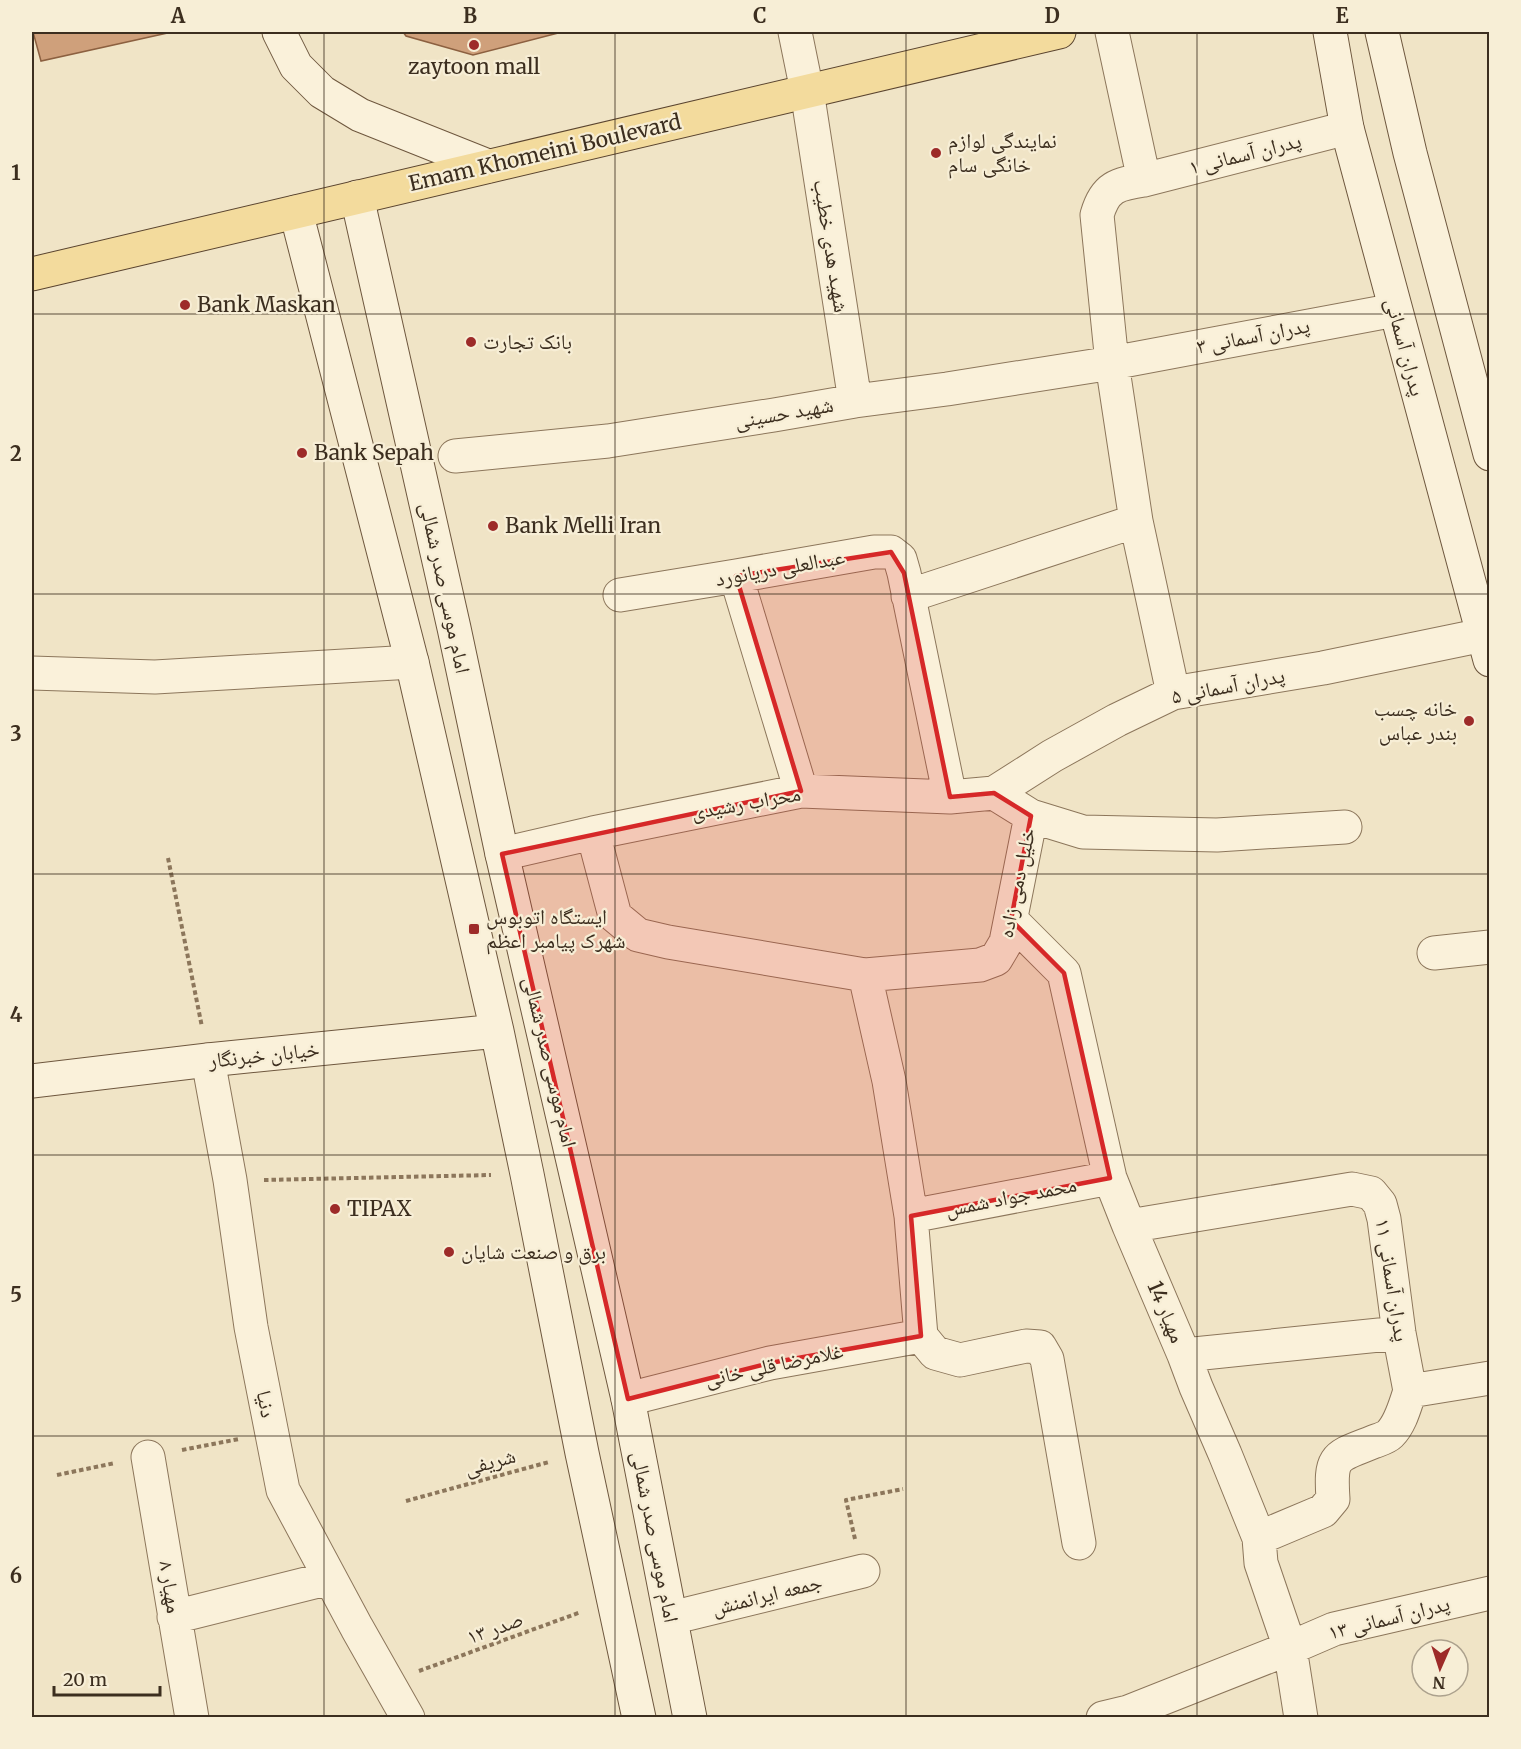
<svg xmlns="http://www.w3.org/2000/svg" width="1521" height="1749" font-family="Merriweather,'Noto Naskh Arabic',serif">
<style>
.building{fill:#cfa07b;stroke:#8c6040;stroke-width:1.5}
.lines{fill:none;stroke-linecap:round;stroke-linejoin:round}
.minor-casing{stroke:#8c765b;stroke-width:35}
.secondary-casing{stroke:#6e573e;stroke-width:35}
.primary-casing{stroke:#5a442f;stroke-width:35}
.path{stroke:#8c765b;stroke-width:4;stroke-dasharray:4.5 3;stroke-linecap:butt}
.minor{stroke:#faf1da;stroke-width:33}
.secondary{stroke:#faf1da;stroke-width:33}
.primary{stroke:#f3db9d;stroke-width:33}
.marked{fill:#d62828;fill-opacity:0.2;stroke:#d62828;stroke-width:4.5;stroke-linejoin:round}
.grid{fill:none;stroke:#3c2e1f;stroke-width:1.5;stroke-opacity:0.55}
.poi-dot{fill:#9d2b29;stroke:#f7eed6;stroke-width:2}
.labels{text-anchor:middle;stroke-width:4.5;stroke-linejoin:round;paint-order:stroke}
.poi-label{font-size:21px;fill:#3c2e1f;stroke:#f7eed6;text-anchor:start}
.street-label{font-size:21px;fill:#3c2e1f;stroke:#f7eed6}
.neatline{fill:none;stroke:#3c2e1f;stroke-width:2}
.grid-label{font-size:20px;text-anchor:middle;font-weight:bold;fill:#3c2e1f}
</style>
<rect width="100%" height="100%" fill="#f0e4c6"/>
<path class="building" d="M 33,32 L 172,32 L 41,61 Z
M 403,32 L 562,32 L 473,55 L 406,36 Z"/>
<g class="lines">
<defs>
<path id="minor" d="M 795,32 L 807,91 L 855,401
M 1112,32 L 1144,180 C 1117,184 1105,187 1097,215 L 1112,363 L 1136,521 L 1173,693
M 1144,180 L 1347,128
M 455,456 L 608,441 L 774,415 L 855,401 L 947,389 L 1112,363 L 1395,310
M 736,576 L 801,791
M 620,595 L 736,576 L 874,552 L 891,552 L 900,559 L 904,573 L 950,797
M 908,596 L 1136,521
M 32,673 L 155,677 L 412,662
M 994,793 L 1031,816 L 1083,832 L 1217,835 L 1345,827
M 593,833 L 615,916 L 638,935 L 668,942 L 865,975 L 889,1081 L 911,1216 L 921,1336 L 935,1353 L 960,1360 L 1026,1346 L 1040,1347 L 1047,1359 L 1050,1376 L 1079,1543
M 502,854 L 593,833 L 801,791 L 950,797 L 994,793 L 1052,756 L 1117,720 L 1173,693 L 1323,668 L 1483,635
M 1011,920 L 1064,973 L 1110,1178 L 1129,1226 L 1184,1355 L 1196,1387 L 1225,1454 L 1259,1538 L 1261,1563 L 1290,1648 L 1301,1718
M 1434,953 L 1490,947
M 865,975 L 980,965 L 996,959 L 1006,942 L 1031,816
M 208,1060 L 230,1180 L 251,1327 L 283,1490 L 357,1628 L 408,1718
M 911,1216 L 1110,1178
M 1129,1226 L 1352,1189 L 1371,1193 L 1380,1204 L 1384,1219 L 1399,1333 L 1410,1391 L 1490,1378
M 1184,1355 L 1399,1333
M 628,1399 L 770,1363 L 921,1336
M 148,1457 L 192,1718
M 1259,1538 L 1323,1511 L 1333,1499 C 1330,1455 1335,1457 1373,1442 C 1378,1440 1386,1438 1390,1434 C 1401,1423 1405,1405 1410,1391
M 174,1617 L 330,1578
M 671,1618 L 863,1571
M 1103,1718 L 1128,1712 L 1290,1648 L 1334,1629 L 1490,1593"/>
<path id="secondary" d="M 279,32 L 296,66 L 322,92 L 360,115 L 488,166
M 1330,32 L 1347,128 L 1490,660
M 1382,32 L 1410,153 L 1490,454
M 357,197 L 454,628 L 502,854 L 628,1399 L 690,1718
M 296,212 L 412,662 L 497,1031 L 527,1174 L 582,1453 L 639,1718
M 32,1081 L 208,1060 L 497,1031"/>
<path id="primary" d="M 32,274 L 1059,32"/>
</defs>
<use href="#minor" class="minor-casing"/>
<use href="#secondary" class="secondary-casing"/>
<use href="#primary" class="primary-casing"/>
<path class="path" d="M 168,858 L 202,1027
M 264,1180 L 491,1175
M 182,1450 L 239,1439
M 57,1475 L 115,1463
M 406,1501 L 549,1462
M 855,1539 L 846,1500 L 903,1489
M 419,1671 L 581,1612"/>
<use href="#minor" class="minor"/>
<use href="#secondary" class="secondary"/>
<use href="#primary" class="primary"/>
</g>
<path class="marked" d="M 891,552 L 904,573 L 950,797 L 994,793 L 1031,816 L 1011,920 L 1064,973 L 1110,1178 L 911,1216 L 921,1336 L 770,1363 L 628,1399 L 502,854 L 801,791 L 736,576 Z"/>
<path class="grid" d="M 324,32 L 324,1718M 615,32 L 615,1718M 906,32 L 906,1718M 1197,32 L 1197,1718M 32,314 L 1490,314M 32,594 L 1490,594M 32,874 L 1490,874M 32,1155 L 1490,1155M 32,1436 L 1490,1436"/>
<g class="poi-dot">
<circle cx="474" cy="45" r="6"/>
<circle cx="936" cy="153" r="6"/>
<circle cx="185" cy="305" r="6"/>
<circle cx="471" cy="342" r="6"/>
<circle cx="302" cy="453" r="6"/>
<circle cx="493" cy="526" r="6"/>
<circle cx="1469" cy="721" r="6"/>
<rect x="468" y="923" width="12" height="12" rx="3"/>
<circle cx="335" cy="1209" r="6"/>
<circle cx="449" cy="1252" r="6"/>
</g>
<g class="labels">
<g class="poi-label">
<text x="474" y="74" text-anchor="middle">zaytoon mall</text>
<text x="948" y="148">نمایندگی لوازم<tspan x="948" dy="24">خانگی سام</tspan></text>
<text x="197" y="312">Bank Maskan</text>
<text x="483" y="349">بانک تجارت</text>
<text x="314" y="460">Bank Sepah</text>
<text x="505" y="533">Bank Melli Iran</text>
<text x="1457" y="716" text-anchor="end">خانه چسب<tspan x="1457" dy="24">بندر عباس</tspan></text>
<text x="486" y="924">ایستگاه اتوبوس<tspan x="486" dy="24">شهرک پیامبر اعظم</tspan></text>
<text x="347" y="1216">TIPAX</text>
<text x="461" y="1259">برق و صنعت شایان</text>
</g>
<g class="street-label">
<text transform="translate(545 153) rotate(-13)" y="7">Emam Khomeini Boulevard</text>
<text transform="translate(1245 154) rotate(-14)" y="7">پدران آسمانی ۱</text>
<text transform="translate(831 246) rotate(81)" y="7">شهید هدی خطیب</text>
<text transform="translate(1253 336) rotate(-11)" y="7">پدران آسمانی ۳</text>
<text transform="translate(1405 347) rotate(75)" y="7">پدران آسمانی</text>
<text transform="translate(784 413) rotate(-10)" y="7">شهید حسینی</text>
<text transform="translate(780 568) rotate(-10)" y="7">عبدالعلی دریانورد</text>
<text transform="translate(445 588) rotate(78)" y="7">امام موسی صدر شمالی</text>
<text transform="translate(1228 686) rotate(-11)" y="7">پدران آسمانی ۵</text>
<text transform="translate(746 803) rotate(-10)" y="7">محراب رشیدی</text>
<text transform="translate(1017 883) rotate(-78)" y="7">خلیل دمی زاده</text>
<text transform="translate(264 1055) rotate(-6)" y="7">خیابان خبرنگار</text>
<text transform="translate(550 1062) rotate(77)" y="7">امام موسی صدر شمالی</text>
<text transform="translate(1011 1197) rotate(-11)" y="7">محمد جواد شمس</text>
<text transform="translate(1392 1280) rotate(81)" y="7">پدران آسمانی ۱۱</text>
<text transform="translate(1166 1312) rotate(67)" y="7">مهیار 14</text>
<text transform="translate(774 1365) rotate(-12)" y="7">غلامرضا قلی خانی</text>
<text transform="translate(266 1404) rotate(79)" y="7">دنیا</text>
<text transform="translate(490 1462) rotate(-15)" y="7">شریفی</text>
<text transform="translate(655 1537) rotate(79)" y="7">امام موسی صدر شمالی</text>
<text transform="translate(170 1587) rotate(81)" y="7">مهیار ۸</text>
<text transform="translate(767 1595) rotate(-14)" y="7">جمعه ایرانمنش</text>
<text transform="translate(1389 1618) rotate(-14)" y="7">پدران آسمانی ۱۳</text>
<text transform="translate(495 1628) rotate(-20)" y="7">صدر ۱۳</text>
</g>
</g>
<rect width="1521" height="1749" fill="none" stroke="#f7eed6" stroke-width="66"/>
<g transform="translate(1440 1668) rotate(183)"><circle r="28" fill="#f7eed6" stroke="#aca18d" stroke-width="1.5"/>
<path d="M0-4.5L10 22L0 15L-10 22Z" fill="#9d2b29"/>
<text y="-9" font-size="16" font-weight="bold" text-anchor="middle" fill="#3c2e1f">N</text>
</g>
<path d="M54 1686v9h106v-9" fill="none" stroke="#3c2e1f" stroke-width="3"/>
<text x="63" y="1686" font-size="18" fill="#3c2e1f" stroke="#f7eed6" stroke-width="4.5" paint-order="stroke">20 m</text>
<rect x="33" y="33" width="1455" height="1683" class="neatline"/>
<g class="grid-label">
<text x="178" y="23">A</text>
<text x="470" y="23">B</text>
<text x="760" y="23">C</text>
<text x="1052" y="23">D</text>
<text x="1342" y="23">E</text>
<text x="16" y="180">1</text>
<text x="16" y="461">2</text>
<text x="16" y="741">3</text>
<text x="16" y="1022">4</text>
<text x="16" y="1302">5</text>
<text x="16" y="1583">6</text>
</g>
</svg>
